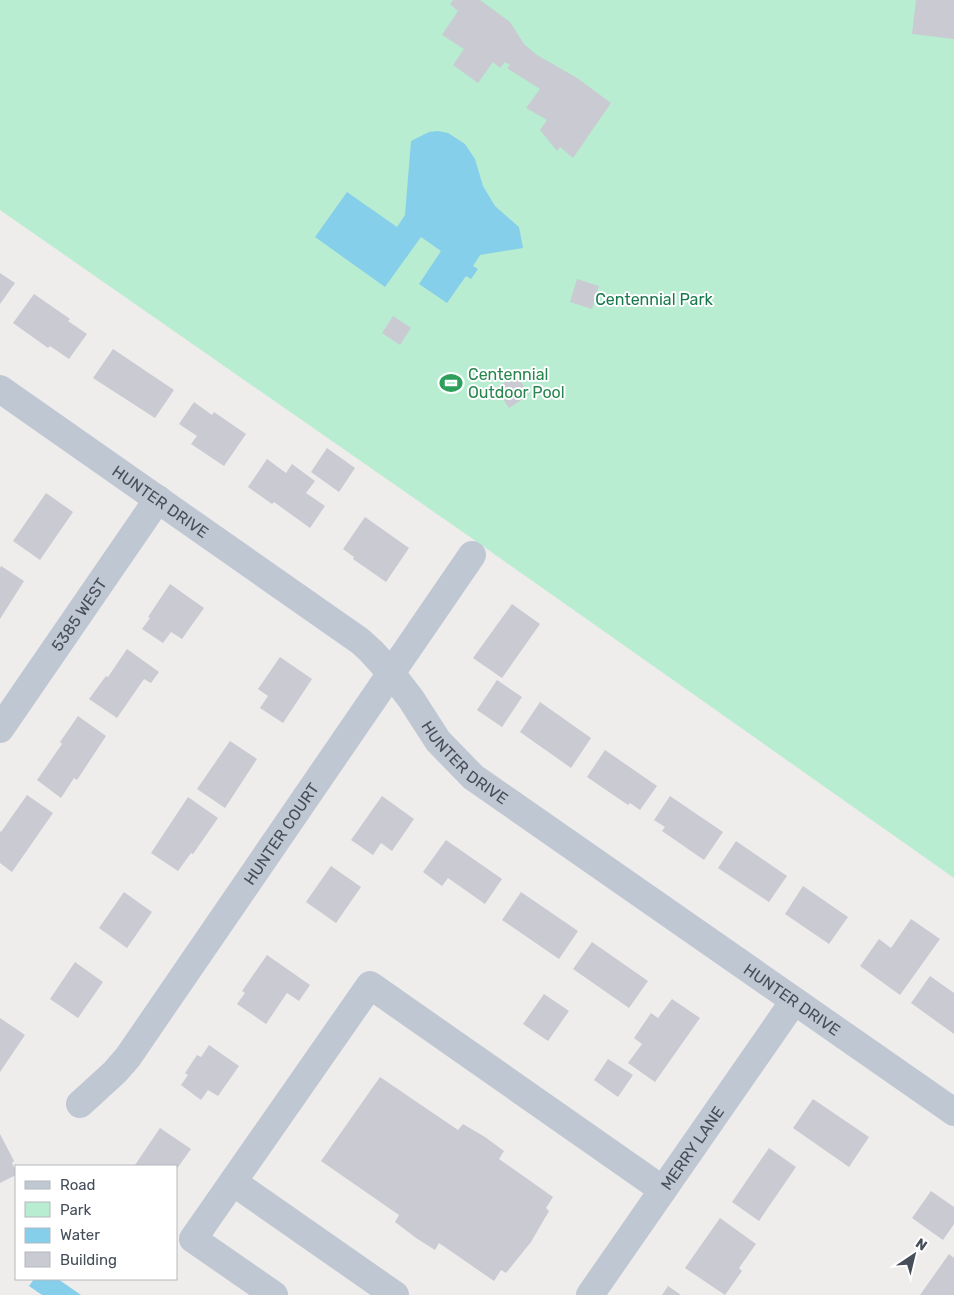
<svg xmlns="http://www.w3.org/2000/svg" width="954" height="1295" font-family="Rubik,sans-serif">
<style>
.green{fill:#b9edd1}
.water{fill:#86cfea}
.building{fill:#c9cad2}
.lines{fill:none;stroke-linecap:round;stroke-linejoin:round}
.minor{stroke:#bfc7d2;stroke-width:28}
.labels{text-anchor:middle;stroke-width:4;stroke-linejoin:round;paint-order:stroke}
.park-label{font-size:16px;fill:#17794e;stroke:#fff}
.leisure-label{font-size:16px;fill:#27864d;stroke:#fff;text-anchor:start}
.street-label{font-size:16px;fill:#454e59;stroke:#fff}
</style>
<rect width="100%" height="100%" fill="#efecec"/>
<path class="green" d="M 0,0 L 954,0 L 954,878 L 480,544 L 0,210 Z"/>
<path class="water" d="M 438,131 L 448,133 L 465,144 L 475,159 L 483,186 L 495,206 L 519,227 L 523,248 L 480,255 L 473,266 L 478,269 L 471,279 L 466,276 L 447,303 L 419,284 L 441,251 L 421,237 L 385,287 L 315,237 L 347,192 L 397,227 L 405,215 L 411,141 L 429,132 Z
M 34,1279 L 58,1279 L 81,1295 L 42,1295 L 29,1286 Z"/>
<path class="building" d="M 453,0 L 480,0 L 510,22 L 524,44 L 537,55 L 577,78 L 611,103 L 573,158 L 560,147 L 557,151 L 540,130 L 547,120 L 526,108 L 540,89 L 507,68 L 510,65 L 505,62 L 500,68 L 493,62 L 478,83 L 453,65 L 464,49 L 442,35 L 458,11 L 450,4 Z
M 916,0 L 954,0 L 954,39 L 912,34 Z
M 0,273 L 15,283 L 0,304 Z
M 577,279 L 599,286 L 592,309 L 570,302 Z
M 34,294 L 70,319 L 68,321 L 87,334 L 69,359 L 50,346 L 48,348 L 13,323 Z
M 393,316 L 411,328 L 400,345 L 382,333 Z
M 113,349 L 174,390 L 155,418 L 93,378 Z
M 517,375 L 529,395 L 509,408 L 496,388 Z
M 194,402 L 212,415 L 214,412 L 246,434 L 224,466 L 191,444 L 197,436 L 179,424 Z
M 327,448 L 355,468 L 339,492 L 311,472 Z
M 267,459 L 286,473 L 292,464 L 315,481 L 306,493 L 325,506 L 310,528 L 274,502 L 272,504 L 248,487 Z
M 46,493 L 73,512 L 40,560 L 13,541 Z
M 365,517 L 409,548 L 386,582 L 353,559 L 354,557 L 343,549 Z
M 1,566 L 24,581 L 0,619 L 0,568 Z
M 170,584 L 204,608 L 182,639 L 171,632 L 163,643 L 142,629 L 150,618 L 148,617 Z
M 512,604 L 540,624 L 502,678 L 473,658 Z
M 127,649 L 159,672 L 151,683 L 144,679 L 117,718 L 89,699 L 106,676 L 108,677 Z
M 280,657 L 312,679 L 283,723 L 260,708 L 268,696 L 258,689 Z
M 497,680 L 522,697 L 502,727 L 477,710 Z
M 540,702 L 591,738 L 571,768 L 520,732 Z
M 78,716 L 106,736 L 77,780 L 74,778 L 61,798 L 37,780 L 62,744 L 60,742 Z
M 230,741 L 257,759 L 225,808 L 197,789 Z
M 605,750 L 657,786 L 640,810 L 630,803 L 628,805 L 587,777 Z
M 27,795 L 53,813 L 12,872 L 0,863 L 0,831 L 1,832 Z
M 382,796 L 414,819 L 392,851 L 381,843 L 373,855 L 351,840 Z
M 670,796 L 723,832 L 704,860 L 662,831 L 665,827 L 654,820 Z
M 188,797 L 218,818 L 193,854 L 191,853 L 178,871 L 151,853 Z
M 446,840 L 502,879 L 485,904 L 448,878 L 442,886 L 423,872 Z
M 736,841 L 787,876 L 769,902 L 718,868 Z
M 331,866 L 361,887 L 336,923 L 306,902 Z
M 803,886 L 848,917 L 829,944 L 785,914 Z
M 124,892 L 152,912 L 127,948 L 99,928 Z
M 521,892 L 578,931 L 559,959 L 502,920 Z
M 911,919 L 940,939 L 900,995 L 860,966 L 879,939 L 891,948 Z
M 592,942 L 648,981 L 629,1008 L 573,969 Z
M 267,955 L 310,985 L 299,1001 L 287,993 L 266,1024 L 237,1004 L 245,993 L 242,991 Z
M 75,962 L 103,982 L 78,1018 L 50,999 Z
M 930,976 L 954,993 L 954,1034 L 911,1003 Z
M 544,994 L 569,1011 L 548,1041 L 523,1024 Z
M 672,999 L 700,1018 L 655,1082 L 628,1063 L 642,1044 L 634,1038 L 651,1013 L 658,1018 Z
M 0,1018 L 25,1035 L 0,1072 Z
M 209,1045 L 239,1066 L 218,1096 L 208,1090 L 201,1100 L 181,1085 L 188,1075 L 185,1073 L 197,1055 L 201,1057 Z
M 608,1059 L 633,1075 L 618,1097 L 594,1080 Z
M 380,1077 L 458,1130 L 463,1124 L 485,1137 L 504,1151 L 499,1159 L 553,1197 L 546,1208 L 549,1211 L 531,1242 L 506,1273 L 501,1270 L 494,1281 L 439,1243 L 435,1250 L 416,1238 L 395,1222 L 399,1215 L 321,1161 Z
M 813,1099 L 869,1137 L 849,1167 L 793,1128 Z
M 160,1128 L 191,1149 L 176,1170 L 176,1166 L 137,1166 L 135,1165 Z
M 0,1134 L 14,1161 L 12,1163 L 16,1171 L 16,1175 L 0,1183 Z
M 769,1148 L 796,1167 L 759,1221 L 732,1202 Z
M 931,1191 L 954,1207 L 954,1224 L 943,1240 L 912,1218 Z
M 720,1218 L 756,1244 L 739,1268 L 742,1271 L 725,1295 L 685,1268 Z
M 949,1254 L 954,1258 L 954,1295 L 920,1295 Z
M 668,1286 L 681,1295 L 662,1295 Z"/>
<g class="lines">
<g class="minor">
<path id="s1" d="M 0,389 L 360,641 L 371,651 L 391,673 L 411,699 L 438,741 L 473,777 L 954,1112"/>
<path id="s2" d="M 0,729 L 158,499"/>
<path id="s3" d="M 80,1104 L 115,1072 L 128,1057 L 472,555"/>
<path d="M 233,1182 L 395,1295"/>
<path d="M 274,1295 L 193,1239 L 370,985 L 663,1190"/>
<path id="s4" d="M 590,1295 L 794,1001"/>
</g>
</g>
<defs>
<symbol id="stadium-bare" viewBox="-9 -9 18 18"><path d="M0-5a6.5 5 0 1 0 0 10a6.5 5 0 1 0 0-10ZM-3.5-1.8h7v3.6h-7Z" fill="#2e9e5b" stroke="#fff" stroke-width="2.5" paint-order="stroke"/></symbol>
</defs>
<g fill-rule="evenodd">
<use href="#stadium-bare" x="435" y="367" width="32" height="32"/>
</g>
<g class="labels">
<g class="park-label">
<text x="654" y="305">Centennial Park</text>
</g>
<g class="leisure-label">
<text x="468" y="380">Centennial<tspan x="468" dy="18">Outdoor Pool</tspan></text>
</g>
<g class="street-label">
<text dy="6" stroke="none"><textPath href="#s1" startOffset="196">HUNTER DRIVE</textPath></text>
<text dy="6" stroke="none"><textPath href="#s2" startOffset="139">5385 WEST</textPath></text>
<text dy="6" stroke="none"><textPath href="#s1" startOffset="601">HUNTER DRIVE</textPath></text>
<text dy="6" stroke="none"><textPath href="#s3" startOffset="338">HUNTER COURT</textPath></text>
<text dy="6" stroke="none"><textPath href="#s1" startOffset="1006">HUNTER DRIVE</textPath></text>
<text dy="6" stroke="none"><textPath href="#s4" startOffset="179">MERRY LANE</textPath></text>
</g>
</g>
<rect x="15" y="1165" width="162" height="115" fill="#ffffff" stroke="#b5b8bd"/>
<rect x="25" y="1181" width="25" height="8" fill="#bfc7d2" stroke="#b5b8bd"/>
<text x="60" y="1190" font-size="15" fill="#454e59">Road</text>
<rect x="25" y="1202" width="25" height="15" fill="#b9edd1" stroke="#b5b8bd"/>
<text x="60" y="1215" font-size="15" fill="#454e59">Park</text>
<rect x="25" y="1228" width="25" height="15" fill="#86cfea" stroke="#b5b8bd"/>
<text x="60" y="1240" font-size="15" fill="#454e59">Water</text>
<rect x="25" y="1252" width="25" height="15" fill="#c9cad2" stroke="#b5b8bd"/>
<text x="60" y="1265" font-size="15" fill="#454e59">Building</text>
<g transform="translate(914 1255) rotate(35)" stroke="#ffffff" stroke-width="4" paint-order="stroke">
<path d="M0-4L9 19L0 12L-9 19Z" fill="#454e59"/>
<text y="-8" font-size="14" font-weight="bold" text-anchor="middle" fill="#454e59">N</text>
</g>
</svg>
